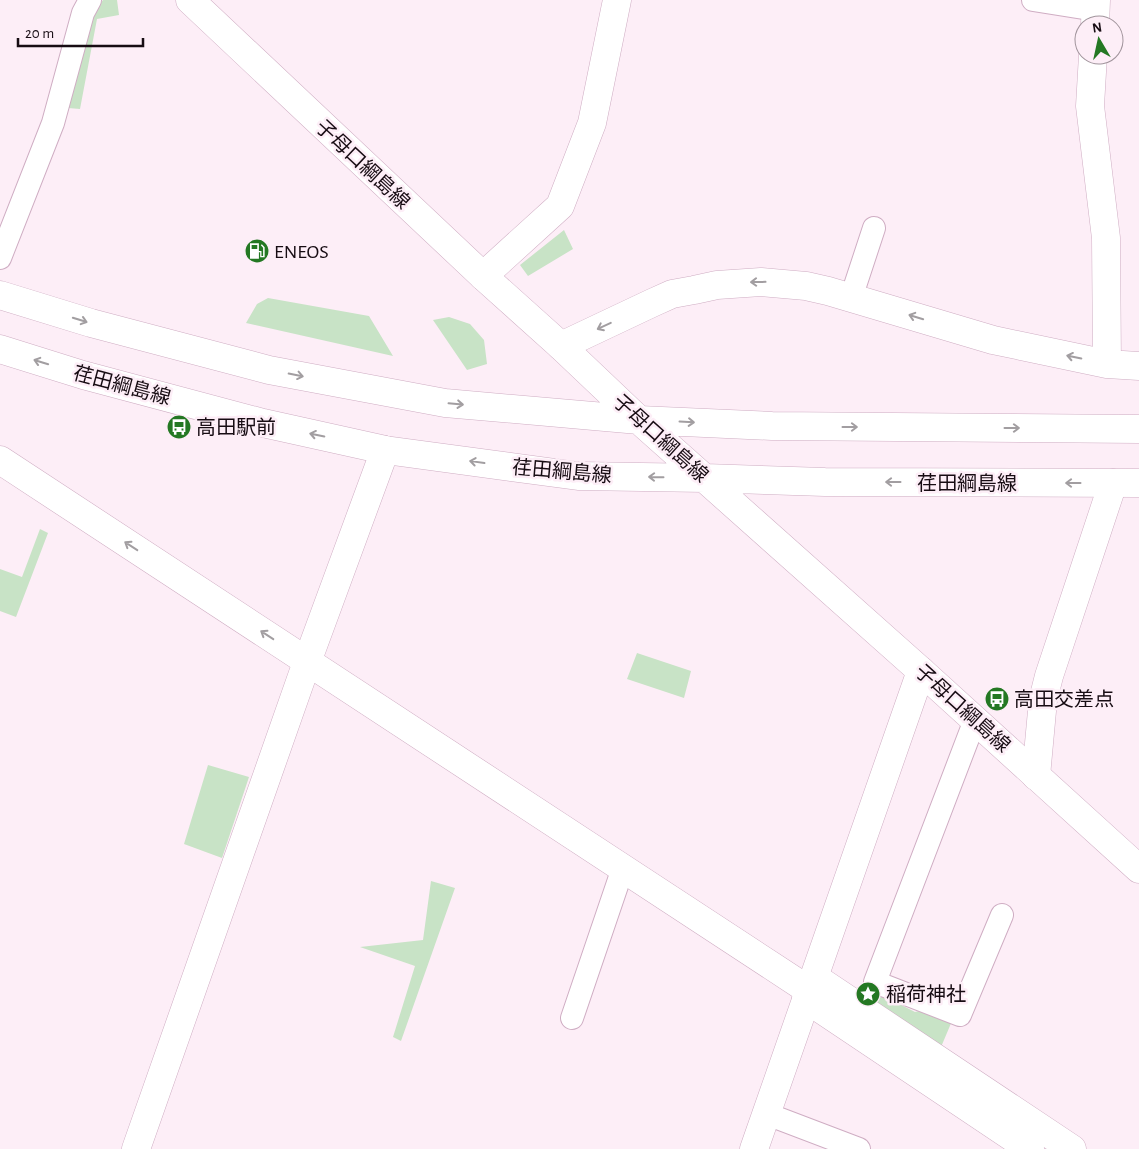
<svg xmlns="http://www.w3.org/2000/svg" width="1139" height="1149" font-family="'Alegreya Sans','Noto Sans JP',sans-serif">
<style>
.green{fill:#c8e3c6}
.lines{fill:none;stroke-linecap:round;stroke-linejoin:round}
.service-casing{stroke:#cfadc3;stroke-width:24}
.pedestrian-casing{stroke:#cfadc3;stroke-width:29}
.minor-casing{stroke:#cfadc3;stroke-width:29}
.secondary-casing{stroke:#cfadc3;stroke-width:29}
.service{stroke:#fff;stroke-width:22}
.pedestrian{stroke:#fff;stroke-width:28}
.minor{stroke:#fff;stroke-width:28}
.secondary{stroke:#fff;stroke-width:28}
.oneway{stroke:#a29ea1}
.labels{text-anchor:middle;stroke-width:5;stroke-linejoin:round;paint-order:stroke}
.street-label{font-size:20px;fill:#170c13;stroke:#fdeef7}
.poi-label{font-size:20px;fill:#170c13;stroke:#fdeef7;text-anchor:start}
</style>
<rect width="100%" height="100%" fill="#fdeef7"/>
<path class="green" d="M 103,0 L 117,0 L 119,15 L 97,19 L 80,109 L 68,108 C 76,77 83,23 103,0 Z
M 564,230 L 573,249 L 528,276 L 520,265 Z
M 268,298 L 369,316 L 393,356 L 246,323 L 257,304 Z
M 449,317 L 470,324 L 484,340 L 487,364 L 467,370 L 433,320 Z
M 40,529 L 48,533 L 16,617 L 0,611 L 0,569 L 22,577 Z
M 637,653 L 691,671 L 684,698 L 627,679 Z
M 208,765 L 249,777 L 222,858 L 184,844 Z
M 431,881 L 455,888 L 401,1041 L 393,1037 L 415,966 L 360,947 L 423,940 Z
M 872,990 L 915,1012 L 933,1008 L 952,1021 L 941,1047 L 863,996 Z"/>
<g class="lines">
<defs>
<path id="service" d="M 1033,0 L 1096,10
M 0,258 L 53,123 L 83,13 L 90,0
M 851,298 L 874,228
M 975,720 L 875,982 L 960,1015 L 1002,915
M 572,1018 L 623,868
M 767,1114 L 859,1149"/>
<path id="pedestrian" d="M 814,977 L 1072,1149
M 806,999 L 1030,1149"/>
<path id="minor" d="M 1095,25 L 1096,0
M 1093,55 L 1090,106 L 1106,238 L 1107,364
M 483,276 L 560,206 L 592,123 L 617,0
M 561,346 L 652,303 L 672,294 L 694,290 L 717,285 L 761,282 L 806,286 L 828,291 L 993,340 L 1107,364 L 1139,366
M 0,460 L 810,991
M 1036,776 L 1043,700 L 1049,676 L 1113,483
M 136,1149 L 307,662 L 385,450
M 754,1149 L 921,671"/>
<path id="secondary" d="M 190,0 L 483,276 L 561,346 L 639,420 L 921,671 L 1139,869
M 0,295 L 91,323 L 269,370 L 445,403 L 639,420 L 772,426 L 1139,429
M 0,349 L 83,375 L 263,423 L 385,450 L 578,476 L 705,478 L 825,482 L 1139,483"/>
</defs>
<use href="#service" class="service-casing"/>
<use href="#pedestrian" class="pedestrian-casing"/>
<use href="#minor" class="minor-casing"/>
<use href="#secondary" class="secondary-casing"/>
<use href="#service" class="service"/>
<use href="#pedestrian" class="pedestrian"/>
<use href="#minor" class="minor"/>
<use href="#secondary" class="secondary"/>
</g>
<defs><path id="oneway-shaft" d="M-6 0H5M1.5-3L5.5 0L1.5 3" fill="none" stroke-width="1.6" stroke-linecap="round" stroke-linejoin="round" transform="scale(1.25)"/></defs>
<g class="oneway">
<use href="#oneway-shaft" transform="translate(758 282) rotate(179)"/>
<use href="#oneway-shaft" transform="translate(916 317) rotate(-163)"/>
<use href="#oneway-shaft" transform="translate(80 320) rotate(17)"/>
<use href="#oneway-shaft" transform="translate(604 326) rotate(155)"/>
<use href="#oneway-shaft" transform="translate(1074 357) rotate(-168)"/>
<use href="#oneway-shaft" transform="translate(41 362) rotate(-163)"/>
<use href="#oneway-shaft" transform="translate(296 375) rotate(11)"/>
<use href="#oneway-shaft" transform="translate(456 404) rotate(5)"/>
<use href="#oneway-shaft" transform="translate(687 422) rotate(3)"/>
<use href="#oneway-shaft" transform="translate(850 427)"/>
<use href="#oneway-shaft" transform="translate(1012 428)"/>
<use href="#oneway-shaft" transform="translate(317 435) rotate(-168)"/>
<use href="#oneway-shaft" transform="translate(477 462) rotate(-172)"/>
<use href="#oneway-shaft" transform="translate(656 477) rotate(-179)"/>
<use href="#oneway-shaft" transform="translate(893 482) rotate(-180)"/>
<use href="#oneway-shaft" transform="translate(1073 483) rotate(-180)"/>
<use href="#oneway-shaft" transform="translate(131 546) rotate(-147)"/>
<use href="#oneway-shaft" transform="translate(267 635) rotate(-147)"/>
</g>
<defs>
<symbol id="fuel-disc" viewBox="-11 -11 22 22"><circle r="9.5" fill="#247823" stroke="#fdeef7"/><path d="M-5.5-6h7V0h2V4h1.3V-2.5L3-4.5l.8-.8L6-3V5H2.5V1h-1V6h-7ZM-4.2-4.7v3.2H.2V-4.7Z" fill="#fff"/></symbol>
<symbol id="bus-disc" viewBox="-11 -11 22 22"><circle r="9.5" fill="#247823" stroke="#fdeef7"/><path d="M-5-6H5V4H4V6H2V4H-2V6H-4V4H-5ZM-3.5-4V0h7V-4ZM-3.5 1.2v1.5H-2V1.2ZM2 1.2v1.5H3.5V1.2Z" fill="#fff"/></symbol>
<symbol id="sight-disc" viewBox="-11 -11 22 22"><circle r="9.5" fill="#247823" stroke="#fdeef7"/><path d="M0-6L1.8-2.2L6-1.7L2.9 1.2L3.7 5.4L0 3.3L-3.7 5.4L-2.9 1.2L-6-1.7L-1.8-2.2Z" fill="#fff"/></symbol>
</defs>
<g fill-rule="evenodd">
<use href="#fuel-disc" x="243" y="237" width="28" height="28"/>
<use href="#bus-disc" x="165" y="413" width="28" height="28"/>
<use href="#bus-disc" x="983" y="685" width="28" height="28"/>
<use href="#sight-disc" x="854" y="980" width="28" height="28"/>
</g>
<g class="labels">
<g class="street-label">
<text transform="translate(363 164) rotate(43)" y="7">子母口綱島線</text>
<text transform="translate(122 385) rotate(15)" y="7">荏田綱島線</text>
<text transform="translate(661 438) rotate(42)" y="7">子母口綱島線</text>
<text transform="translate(562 471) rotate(5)" y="7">荏田綱島線</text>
<text x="967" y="490">荏田綱島線</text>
<text transform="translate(963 708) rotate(42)" y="7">子母口綱島線</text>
</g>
<g class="poi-label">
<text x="274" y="258">ENEOS</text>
<text x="196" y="434">高田駅前</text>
<text x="1014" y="706">高田交差点</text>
<text x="886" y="1001">稲荷神社</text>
</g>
</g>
<g transform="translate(1099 40) rotate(351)"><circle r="24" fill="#fdeef7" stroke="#a1949c"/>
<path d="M0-4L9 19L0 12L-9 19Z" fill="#247823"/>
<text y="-8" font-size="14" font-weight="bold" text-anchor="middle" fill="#170c13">N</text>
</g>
<path d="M18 38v8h125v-8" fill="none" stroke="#170c13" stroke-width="2.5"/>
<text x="25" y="38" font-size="15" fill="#170c13" stroke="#fdeef7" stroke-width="4" paint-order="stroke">20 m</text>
</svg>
